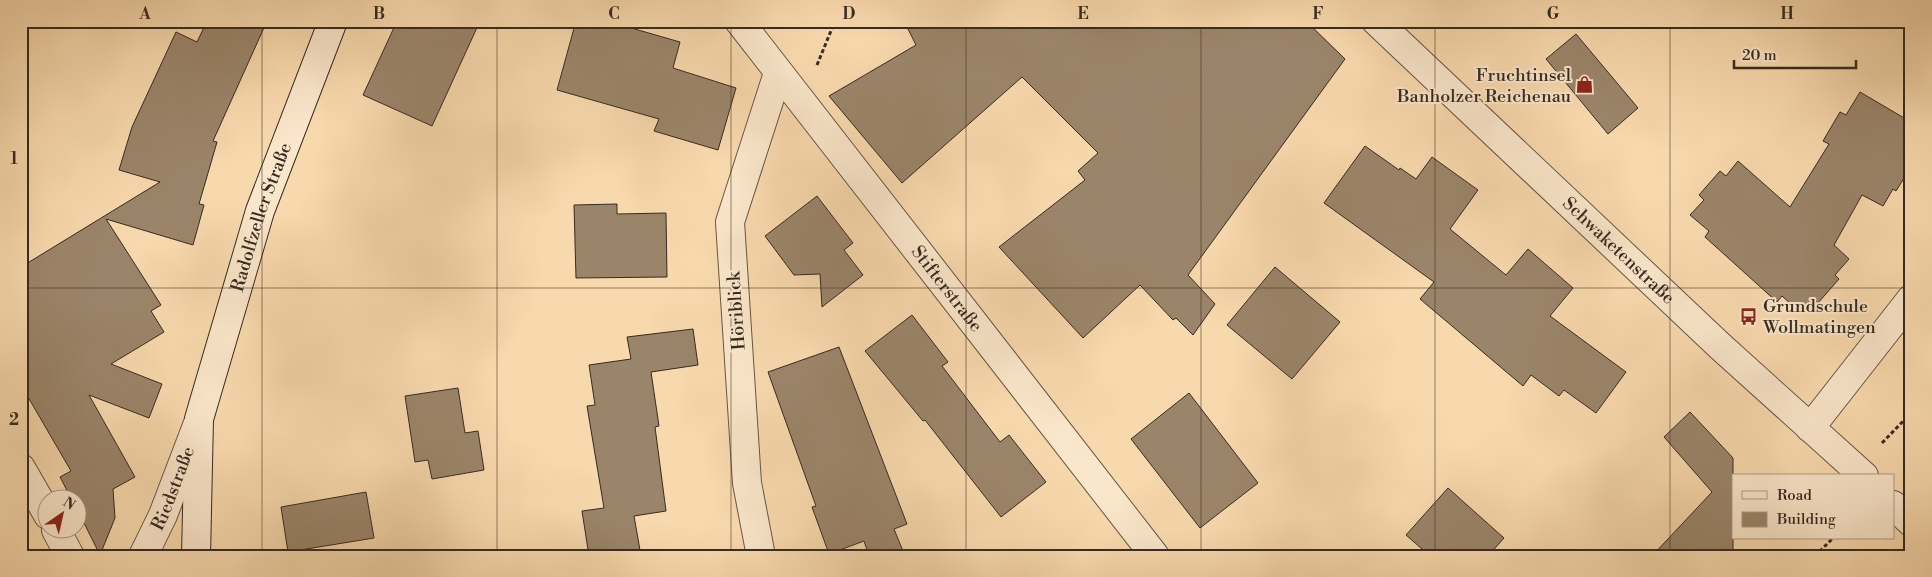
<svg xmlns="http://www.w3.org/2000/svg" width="1932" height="577" font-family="'Libre Bodoni',serif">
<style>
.building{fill:#9b856a;stroke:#362b21}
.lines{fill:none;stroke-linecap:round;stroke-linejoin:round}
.minor-casing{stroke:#665644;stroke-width:30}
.secondary-casing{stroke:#362b21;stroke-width:30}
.path{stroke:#362b21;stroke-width:3;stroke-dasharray:4 2.5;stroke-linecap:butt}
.minor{stroke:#fae6ca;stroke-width:28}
.secondary{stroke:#fae6ca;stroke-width:28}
.grid{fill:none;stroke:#362b21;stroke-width:1;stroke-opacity:0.55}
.labels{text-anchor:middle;stroke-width:4;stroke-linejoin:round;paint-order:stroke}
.poi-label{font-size:18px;fill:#362b21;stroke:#fae6ca;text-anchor:end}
.street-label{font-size:18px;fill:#362b21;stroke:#fae6ca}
.neatline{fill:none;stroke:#362b21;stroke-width:2}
.grid-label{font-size:16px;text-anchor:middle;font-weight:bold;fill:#362b21}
</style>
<rect width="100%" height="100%" fill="#f8d9ad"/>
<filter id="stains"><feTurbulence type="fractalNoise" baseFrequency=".004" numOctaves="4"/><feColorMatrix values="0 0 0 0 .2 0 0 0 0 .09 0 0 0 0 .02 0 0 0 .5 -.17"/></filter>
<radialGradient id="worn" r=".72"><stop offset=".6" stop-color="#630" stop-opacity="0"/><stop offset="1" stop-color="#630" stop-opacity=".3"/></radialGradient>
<path class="building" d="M 207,21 L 267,21 L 213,141 L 217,142 L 199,204 L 204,205 L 193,245 L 106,219 L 161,305 L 151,311 L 164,332 L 111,364 L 162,384 L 149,418 L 89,395 L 135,477 L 113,489 L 115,518 L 100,555 L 78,511 L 78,500 L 72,500 L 60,477 L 71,471 L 21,385 L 21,267 L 160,182 L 119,170 L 132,127 L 176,32 L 197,42 Z
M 397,21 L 480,21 L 432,126 L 363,95 Z
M 576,21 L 607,21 L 680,42 L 673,68 L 736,88 L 718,150 L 654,131 L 659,119 L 557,90 Z
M 904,21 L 1306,21 L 1345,59 L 1188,275 L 1215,304 L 1193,335 L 1176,318 L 1173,320 L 1140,285 L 1083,338 L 999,247 L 1085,180 L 1078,171 L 1098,153 L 1022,77 L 902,183 L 829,96 L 916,45 Z
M 1576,34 L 1638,108 L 1608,134 L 1546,59 Z
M 1860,92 L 1911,122 L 1911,167 L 1896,191 L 1893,189 L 1883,206 L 1862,195 L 1834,245 L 1849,259 L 1835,275 L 1839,279 L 1818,303 L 1814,299 L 1801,313 L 1782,296 L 1777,302 L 1705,237 L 1709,231 L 1690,215 L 1704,200 L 1699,195 L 1720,171 L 1726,176 L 1738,161 L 1790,207 L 1829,144 L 1823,141 L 1840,112 L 1846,115 Z
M 1365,146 L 1399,170 L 1400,168 L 1416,179 L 1432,157 L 1478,190 L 1450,229 L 1506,275 L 1528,249 L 1573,288 L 1550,316 L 1626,372 L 1596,413 L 1564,390 L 1559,396 L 1531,375 L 1523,386 L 1420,299 L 1434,282 L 1324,203 Z
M 817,196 L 853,243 L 844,250 L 863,275 L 822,307 L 820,274 L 794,275 L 765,236 Z
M 617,204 L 617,214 L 666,213 L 667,277 L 576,278 L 574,205 Z
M 1275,267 L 1340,322 L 1292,379 L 1227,325 Z
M 912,315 L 948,362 L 942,366 L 1000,442 L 1009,435 L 1046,482 L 1001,517 L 925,420 L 923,421 L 865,351 Z
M 693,329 L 698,365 L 651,372 L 659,426 L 655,427 L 666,511 L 634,516 L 641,556 L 589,556 L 582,511 L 604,508 L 587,406 L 595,405 L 589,365 L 631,359 L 627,337 Z
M 839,347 L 907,524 L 894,529 L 905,556 L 869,556 L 864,541 L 829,554 L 812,507 L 816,506 L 768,372 Z
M 458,388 L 465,433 L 478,431 L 484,470 L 432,479 L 428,460 L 415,462 L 405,396 Z
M 1189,393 L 1258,483 L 1200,528 L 1131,439 Z
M 1690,412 L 1733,458 L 1733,556 L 1652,556 L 1712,492 L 1664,437 Z
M 1448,488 L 1504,538 L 1488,556 L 1430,556 L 1406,535 Z
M 366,492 L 374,538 L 288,552 L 281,507 Z"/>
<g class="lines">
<defs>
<g id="minor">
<path id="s1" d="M 739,21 L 1155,556"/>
<path id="s2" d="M 1376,21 L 1721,347 L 1864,476"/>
<path d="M 1810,428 L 1911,299"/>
<path d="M 21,468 L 48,515"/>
<path d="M 1893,505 L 1911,522"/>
<path d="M 56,530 L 70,556"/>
<path id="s3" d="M 143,556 L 163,515 L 198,423"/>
<path d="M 761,556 L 747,483 L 730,222 L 778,73"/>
</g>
<g id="secondary">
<path id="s4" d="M 196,556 L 199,419 L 260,211 L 333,21"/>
</g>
</defs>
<use href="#minor" class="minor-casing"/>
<use href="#secondary" class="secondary-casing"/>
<path class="path" d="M 817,65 L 835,21
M 1882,443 L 1911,413
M 1815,556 L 1833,538"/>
<use href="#minor" class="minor"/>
<use href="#secondary" class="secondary"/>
</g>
<path class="grid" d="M 262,21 L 262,556M 497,21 L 497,556M 731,21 L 731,556M 966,21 L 966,556M 1201,21 L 1201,556M 1435,21 L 1435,556M 1670,21 L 1670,556M 21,288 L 1911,288"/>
<defs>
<symbol id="shop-bare" viewBox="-9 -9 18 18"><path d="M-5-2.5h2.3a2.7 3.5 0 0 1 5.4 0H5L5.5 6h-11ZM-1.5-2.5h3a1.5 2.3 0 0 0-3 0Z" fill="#8f2418" stroke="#fae6ca" stroke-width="2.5" paint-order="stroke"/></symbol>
<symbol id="bus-bare" viewBox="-9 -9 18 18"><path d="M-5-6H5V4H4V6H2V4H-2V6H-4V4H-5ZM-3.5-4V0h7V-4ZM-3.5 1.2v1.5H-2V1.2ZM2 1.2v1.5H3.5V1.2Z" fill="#8f2418" stroke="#fae6ca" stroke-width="2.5" paint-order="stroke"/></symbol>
</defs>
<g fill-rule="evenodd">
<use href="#shop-bare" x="1572" y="72" width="25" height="25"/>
<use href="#bus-bare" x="1736" y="304" width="25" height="25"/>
</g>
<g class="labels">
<g class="poi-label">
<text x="1571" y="81">Fruchtinsel<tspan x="1571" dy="21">Banholzer Reichenau</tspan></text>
<text x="1763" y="312" text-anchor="start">Grundschule<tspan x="1763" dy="21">Wollmatingen</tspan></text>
</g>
<g class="street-label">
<text dy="6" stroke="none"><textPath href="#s4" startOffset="348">Radolfzeller Straße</textPath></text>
<text dy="6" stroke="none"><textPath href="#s2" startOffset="334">Schwaketenstraße</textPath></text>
<text dy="6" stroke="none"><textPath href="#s1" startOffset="339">Stifterstraße</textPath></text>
<text transform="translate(736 311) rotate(-94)" y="6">Höriblick</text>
<text dy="6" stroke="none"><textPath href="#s3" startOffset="74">Riedstraße</textPath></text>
</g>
</g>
<rect width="1932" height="577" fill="none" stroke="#f8d9ad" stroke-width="55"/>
<rect x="1732" y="474" width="162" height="65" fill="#fae6ca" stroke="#ac9b86"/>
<rect x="1742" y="491" width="25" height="8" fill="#fae6ca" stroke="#ac9b86"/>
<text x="1777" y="500" font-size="15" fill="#362b21">Road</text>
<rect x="1742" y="512" width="25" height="15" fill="#9b856a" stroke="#ac9b86"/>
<text x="1777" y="524" font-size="15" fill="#362b21">Building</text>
<g transform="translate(62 514) rotate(34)"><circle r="24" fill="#fae6ca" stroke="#ac9b86"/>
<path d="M0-4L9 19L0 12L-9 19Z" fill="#8f2418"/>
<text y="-8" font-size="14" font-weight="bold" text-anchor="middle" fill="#362b21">N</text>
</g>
<path d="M1734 60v8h122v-8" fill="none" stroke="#362b21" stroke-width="2.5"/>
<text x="1742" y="60" font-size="15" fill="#362b21" stroke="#fae6ca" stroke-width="4" paint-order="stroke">20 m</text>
<rect x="28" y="28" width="1876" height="522" class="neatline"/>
<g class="grid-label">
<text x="145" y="19">A</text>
<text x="379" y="19">B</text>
<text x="614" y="19">C</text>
<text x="849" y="19">D</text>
<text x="1083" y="19">E</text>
<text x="1318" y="19">F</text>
<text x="1553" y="19">G</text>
<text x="1787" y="19">H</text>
<text x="14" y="164">1</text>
<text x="14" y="425">2</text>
</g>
<rect width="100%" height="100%" filter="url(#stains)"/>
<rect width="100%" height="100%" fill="url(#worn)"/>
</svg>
